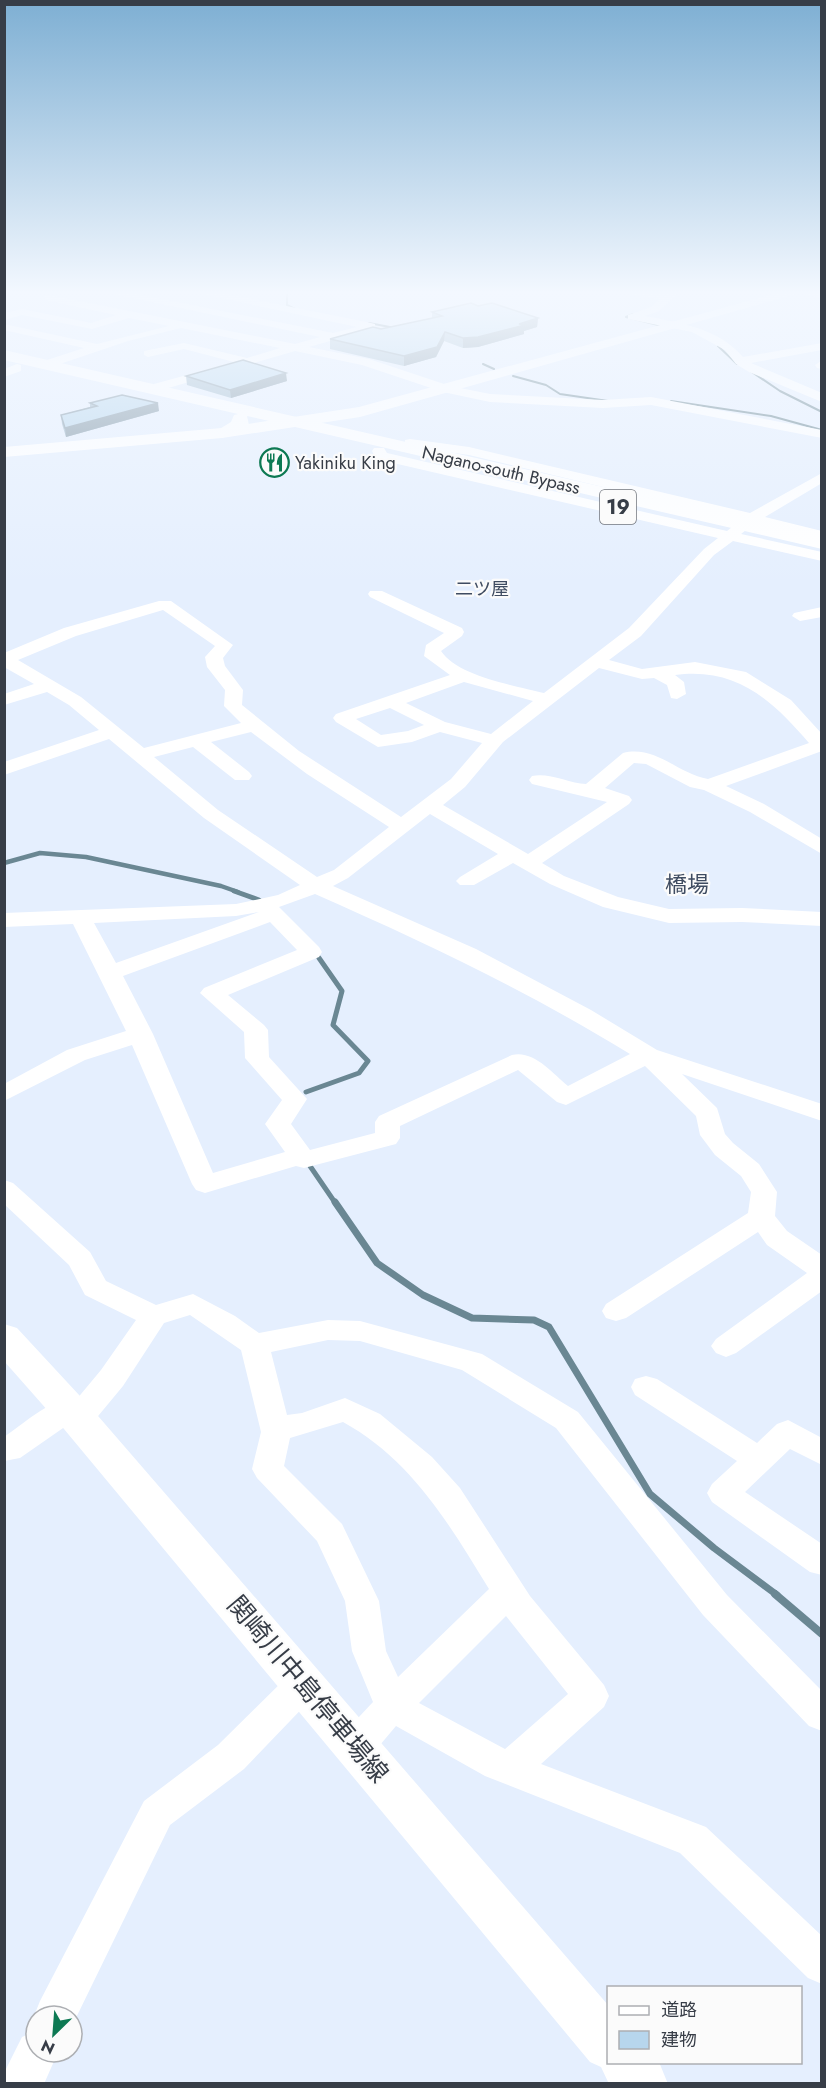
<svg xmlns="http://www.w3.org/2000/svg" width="826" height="2088" font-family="Jost,'Noto Sans JP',sans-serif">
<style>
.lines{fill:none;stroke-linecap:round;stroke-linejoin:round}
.stream-far4{stroke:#6a8793;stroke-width:2}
.stream-far3{stroke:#6a8793;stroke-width:4.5}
.stream-far2{stroke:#6a8793;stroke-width:5}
.stream-far1{stroke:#6a8793;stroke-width:7}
.stream{stroke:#6a8793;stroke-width:8}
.minor{fill:#fff;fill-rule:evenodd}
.major{fill:#fff;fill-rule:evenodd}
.highway{fill:#fff;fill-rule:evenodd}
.wall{fill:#9db8cc}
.shaded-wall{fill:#8096a6}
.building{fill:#b7d6ed;stroke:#8096a6;stroke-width:1.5}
.labels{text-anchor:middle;stroke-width:4.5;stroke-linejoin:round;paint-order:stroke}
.far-poi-label{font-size:18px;fill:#373d47;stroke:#fbfbfb;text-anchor:start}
.far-street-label{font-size:18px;fill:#373d47;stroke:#fbfbfb}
.far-neighbourhood-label{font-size:18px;fill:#3f4c61;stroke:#fbfbfb}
.shield{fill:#fbfbfb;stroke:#72767d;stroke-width:1.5}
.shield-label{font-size:20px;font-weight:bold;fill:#373d47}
.neighbourhood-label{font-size:22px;fill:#3f4c61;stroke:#fbfbfb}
.near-street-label{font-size:26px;fill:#373d47;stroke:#fbfbfb}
</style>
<rect width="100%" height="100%" fill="#e5effe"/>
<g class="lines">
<path class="stream-far4" d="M 287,292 L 287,305 L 295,309
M 633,314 L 626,317 L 662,326
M 369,323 L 395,328
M 718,346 L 737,364
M 483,364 L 494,369
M 746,368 L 780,391 L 822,412
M 513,376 L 546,385 L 560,394 L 608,401
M 671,401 L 771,416 L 822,430"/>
<path class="stream-far3" d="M 4,863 L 40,853 L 86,857 L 221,886 L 238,892"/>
<path class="stream-far2" d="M 234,891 L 259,900
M 306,1092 L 359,1073 L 368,1061 L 333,1025 L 342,991 L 319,958
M 310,1166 L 336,1204"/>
<path class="stream-far1" d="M 335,1202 L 377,1263 L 423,1295 L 472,1318 L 534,1320 L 549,1327 L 650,1494 L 714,1548 L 777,1595"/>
<path class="stream" d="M 775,1594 L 822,1634"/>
<path class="minor" d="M 104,292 L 127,292 L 333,333 L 357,327 L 194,292 L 217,292 L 371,323 L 375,324 L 375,328 L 309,347 L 369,359 L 450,386 L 490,394 L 603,400 L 651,397 L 822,430 L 822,438 L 651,405 L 603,408 L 490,402 L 443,392 L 362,365 L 295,351 L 158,391 L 154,390 L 154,384 L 234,362 L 184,349 L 148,357 L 144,355 L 144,351 L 184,343 L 247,358 L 280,348 L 181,328 L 128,341 L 51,367 L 47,366 L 47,360 L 84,348 L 4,330 L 4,324 L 97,344 L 169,326 L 129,318 L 92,329 L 22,315 L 4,320 L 4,313 L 22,309 L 91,323 L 116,315 L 45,300 L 45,296 L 49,295 L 295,344 L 320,337 Z
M 617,292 L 679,292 L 659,311 L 645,316 C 681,323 718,328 743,357 L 822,343 L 822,350 L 751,363 L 822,393 L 822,402 L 749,372 L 736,364 L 725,350 L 692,332 L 628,319 L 628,315 L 651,307 L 659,299 Z
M 802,292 L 822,292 L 822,298 L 803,294 Z
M 821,361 L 822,369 L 817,368 L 815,365 Z
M 17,364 L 21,365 L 21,371 L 4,377 L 4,369 Z
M 410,439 L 469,447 L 750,513 L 822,473 L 822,483 L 765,517 L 822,531 L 822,540 L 755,523 L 741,534 L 822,552 L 822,561 L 733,541 L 714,555 L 641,636 L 609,660 L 642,669 L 695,662 L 746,672 L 791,700 L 822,734 L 822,751 L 726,786 L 764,804 L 822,839 L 822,854 L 750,812 L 704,790 L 690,787 L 646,764 L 634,763 L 605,788 L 629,796 L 632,800 L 629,804 L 542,863 L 564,876 L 618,897 L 669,909 L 742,908 L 822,912 L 822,926 L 742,922 L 669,923 L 603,907 L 550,884 L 513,863 L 474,885 L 460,885 L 456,881 L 460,877 L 498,854 L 430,814 L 348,878 L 333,886 L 476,949 L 591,1010 L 657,1050 L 822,1104 L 822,1121 L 682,1074 L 717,1108 L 725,1134 L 733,1143 L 759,1164 L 777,1192 L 775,1216 L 787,1231 L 822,1255 L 822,1291 L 736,1353 L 726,1357 L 716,1353 L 711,1346 L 716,1339 L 807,1273 L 767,1245 L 758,1232 L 626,1318 L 616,1321 L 606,1318 L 602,1311 L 606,1304 L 748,1213 L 751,1192 L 741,1176 L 715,1155 L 700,1135 L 696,1116 L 645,1066 L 566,1105 L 557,1102 L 518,1070 L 400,1126 L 400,1138 L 396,1144 L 304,1168 L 296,1166 L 205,1193 L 196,1190 L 192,1184 L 132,1045 L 85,1060 L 4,1101 L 4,1084 L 67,1050 L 126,1031 L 73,924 L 4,927 L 4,913 L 236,904 L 278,895 L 300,885 L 204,818 L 109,739 L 4,775 L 4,762 L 99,730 L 69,705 L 47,692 L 4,705 L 4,694 L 34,684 L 4,667 L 4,653 L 64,628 L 159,601 L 171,601 L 233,645 L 223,658 L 225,666 L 243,690 L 242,705 L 299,751 L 401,817 L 451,779 L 482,743 L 440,732 L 412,742 L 378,747 L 336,722 L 333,718 L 336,714 L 450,675 L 424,656 L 426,645 L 444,633 L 370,597 L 368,594 L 370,591 L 382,591 L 462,628 L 464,632 L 462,636 L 441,651 C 457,676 516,686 544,693 L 629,628 L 704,549 L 718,538 L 376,459 L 372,451 L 374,448 L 384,448 L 387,453 L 727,531 L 741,520 L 469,455 L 405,446 L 405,440 ZM 163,610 L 215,646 L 205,657 L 207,667 L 225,690 L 224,706 L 241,723 L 144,748 L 81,697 L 18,660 L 76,636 ZM 599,668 L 642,679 L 654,678 L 667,685 L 671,698 L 677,699 L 686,694 L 684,682 L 675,675 C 736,667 771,699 809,743 L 708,779 C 678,774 656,745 623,753 L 586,784 C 569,783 548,772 532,776 L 529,780 L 532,784 L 607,802 L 528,854 L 443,805 L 465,787 L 503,742 ZM 464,682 L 533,701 L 491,734 L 445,722 L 406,703 ZM 390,708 L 424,725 L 408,731 L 381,735 L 356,719 ZM 251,732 L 307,774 L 389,827 L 334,870 L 317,877 L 218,810 L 154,757 L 193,747 L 235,780 L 249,780 L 252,776 L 249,772 L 211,742 ZM 315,894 C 424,942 529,992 630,1054 L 568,1086 C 552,1073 534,1050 512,1055 L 379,1116 L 375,1122 L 375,1133 L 310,1150 L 291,1124 L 307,1099 L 269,1057 L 268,1030 L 264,1025 L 228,995 L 319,957 L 322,952 L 319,947 L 279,907 ZM 259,912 L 116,963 L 94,923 L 236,916 ZM 270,922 L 297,950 L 204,988 L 200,993 L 244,1032 L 245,1058 L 282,1100 L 265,1124 L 285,1152 L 213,1173 L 153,1034 L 123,976 Z
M 822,607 L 822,617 L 800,621 L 792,616 L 794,613 Z
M 4,1180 L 13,1183 L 90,1252 L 106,1281 L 156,1305 L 193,1294 L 235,1316 L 259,1333 L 328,1320 L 360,1321 L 482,1354 L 578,1412 L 727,1595 L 822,1691 L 822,1731 L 809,1726 L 703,1615 L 556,1428 L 462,1370 L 360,1341 L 328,1340 L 271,1352 L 287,1415 L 302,1413 L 345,1398 L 380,1414 L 432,1457 L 460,1488 L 530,1596 L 604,1685 L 609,1696 L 604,1707 L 541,1764 L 706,1827 L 822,1936 L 822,1984 L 808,1978 L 680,1853 L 485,1776 L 396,1726 L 369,1758 L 356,1762 L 343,1758 L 338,1746 L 343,1734 L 373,1702 L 352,1651 L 345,1601 L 317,1541 L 257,1478 L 252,1469 L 261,1432 L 241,1350 L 190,1315 L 164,1323 L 123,1386 L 89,1427 L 78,1431 L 66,1426 L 20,1458 L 4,1461 L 4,1437 C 22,1425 56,1394 76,1400 L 101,1370 L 136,1320 L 85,1295 L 69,1265 L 4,1204 ZM 343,1422 C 412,1460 449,1524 489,1589 L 398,1677 L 386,1651 L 379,1601 L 342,1524 L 284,1466 L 290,1438 ZM 506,1616 L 568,1694 L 505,1749 L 419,1703 Z
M 646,1376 L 657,1379 L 757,1443 L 777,1424 L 788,1420 L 822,1438 L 822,1465 L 790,1449 L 745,1492 L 822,1544 L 822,1575 L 810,1572 L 712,1502 L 707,1493 L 712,1484 L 737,1461 L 635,1395 L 631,1387 L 635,1379 Z
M 303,1669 L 315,1673 L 321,1684 L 315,1695 L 244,1769 L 170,1825 L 72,2026 L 72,2016 L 36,2016 L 36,2020 L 34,2016 L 40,2001 L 144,1801 L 218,1745 L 291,1673 Z
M 36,2031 L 36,2052 L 58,2052 L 44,2084 L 4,2084 L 4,2073 L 22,2037 Z"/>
<path class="major" d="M 781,292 L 803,292 L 360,417 L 222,438 L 4,457 L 4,447 L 222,428 L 359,407 Z
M 4,1324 L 17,1328 L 92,1409 L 608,2005 L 608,2062 L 659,2062 L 668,2084 L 609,2084 L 601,2067 L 590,2062 L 64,1429 L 4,1361 Z"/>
<path class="highway" d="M 4,350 L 822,537 L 822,549 L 247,416 L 249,425 L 246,429 L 222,438 L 213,433 L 231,422 L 234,415 L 238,414 L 4,360 Z"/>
</g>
<path class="wall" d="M 478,306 L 538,318 L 537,327 L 524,331 L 524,334 L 478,347 L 463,348 L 444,341 L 436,357 L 404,366 L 330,349 L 330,339 L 381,329 L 432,318 L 432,312 Z
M 186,376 L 287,381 L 231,398 L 187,385 Z
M 90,403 L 159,411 L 66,437 L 62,424 L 61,415 L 90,407 Z"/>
<path class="shaded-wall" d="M 538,318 L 537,327 L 524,331 L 524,334 L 478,347 L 463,348 L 463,338 Z
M 445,332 L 444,341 L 436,357 L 404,366 L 404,356 Z
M 286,373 L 287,381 L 231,398 L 230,390 Z
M 158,403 L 159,411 L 66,437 L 65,428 Z"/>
<path class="building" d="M 471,303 L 478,306 L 492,303 L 538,318 L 519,324 L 525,325 L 478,337 L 463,338 L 445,332 L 437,347 L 404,356 L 330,339 L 373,327 L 381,329 L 442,316 L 432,312 Z
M 243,360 L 286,373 L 230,390 L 186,376 Z
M 122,395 L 158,403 L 65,428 L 61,415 L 97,406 L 90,403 Z"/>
<linearGradient id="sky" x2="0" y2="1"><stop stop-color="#7eafd3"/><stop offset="0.5" stop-color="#f3f8ff"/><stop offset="1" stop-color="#f3f8ff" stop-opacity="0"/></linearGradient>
<rect width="826" height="585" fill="url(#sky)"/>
<defs>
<symbol id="restaurant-ring" viewBox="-11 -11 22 22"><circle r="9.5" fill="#fbfbfb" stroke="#0d7953" stroke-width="1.5"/><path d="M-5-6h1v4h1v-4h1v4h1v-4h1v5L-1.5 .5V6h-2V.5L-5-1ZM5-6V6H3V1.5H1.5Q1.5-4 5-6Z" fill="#0d7953"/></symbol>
</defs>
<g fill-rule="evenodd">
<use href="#restaurant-ring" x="258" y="446" width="33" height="33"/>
</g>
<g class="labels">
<g class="far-poi-label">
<text x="295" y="469">Yakiniku King</text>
</g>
<g class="far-street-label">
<text transform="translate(501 470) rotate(13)" y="6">Nagano-south Bypass</text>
</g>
<g class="far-neighbourhood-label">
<text x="482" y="595">二ツ屋</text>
</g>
<rect class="shield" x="600" y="490" width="36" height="34" rx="4.5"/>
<g class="shield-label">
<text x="618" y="514">19</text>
</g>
<g class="neighbourhood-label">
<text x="687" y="892">橋場</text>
</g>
<g class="near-street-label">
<text transform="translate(308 1689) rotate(50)" y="9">関崎川中島停車場線</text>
</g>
</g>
<rect width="826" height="2088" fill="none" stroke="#373d47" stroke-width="12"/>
<rect x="607" y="1986" width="195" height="78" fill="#fbfbfb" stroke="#adafb3" stroke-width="1.5"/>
<rect x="619" y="2006" width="30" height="9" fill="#ffffff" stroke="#adafb3" stroke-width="1.5"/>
<text x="661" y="2016" font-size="18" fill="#373d47">道路</text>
<rect x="619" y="2031" width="30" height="18" fill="#b7d6ed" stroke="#adafb3" stroke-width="1.5"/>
<text x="661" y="2046" font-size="18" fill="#373d47">建物</text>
<g transform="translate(54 2034) rotate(205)"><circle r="28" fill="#fbfbfb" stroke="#adafb3" stroke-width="1.5"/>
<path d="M0-4.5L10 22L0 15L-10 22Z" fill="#0d7953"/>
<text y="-9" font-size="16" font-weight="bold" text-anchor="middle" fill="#373d47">N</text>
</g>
</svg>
